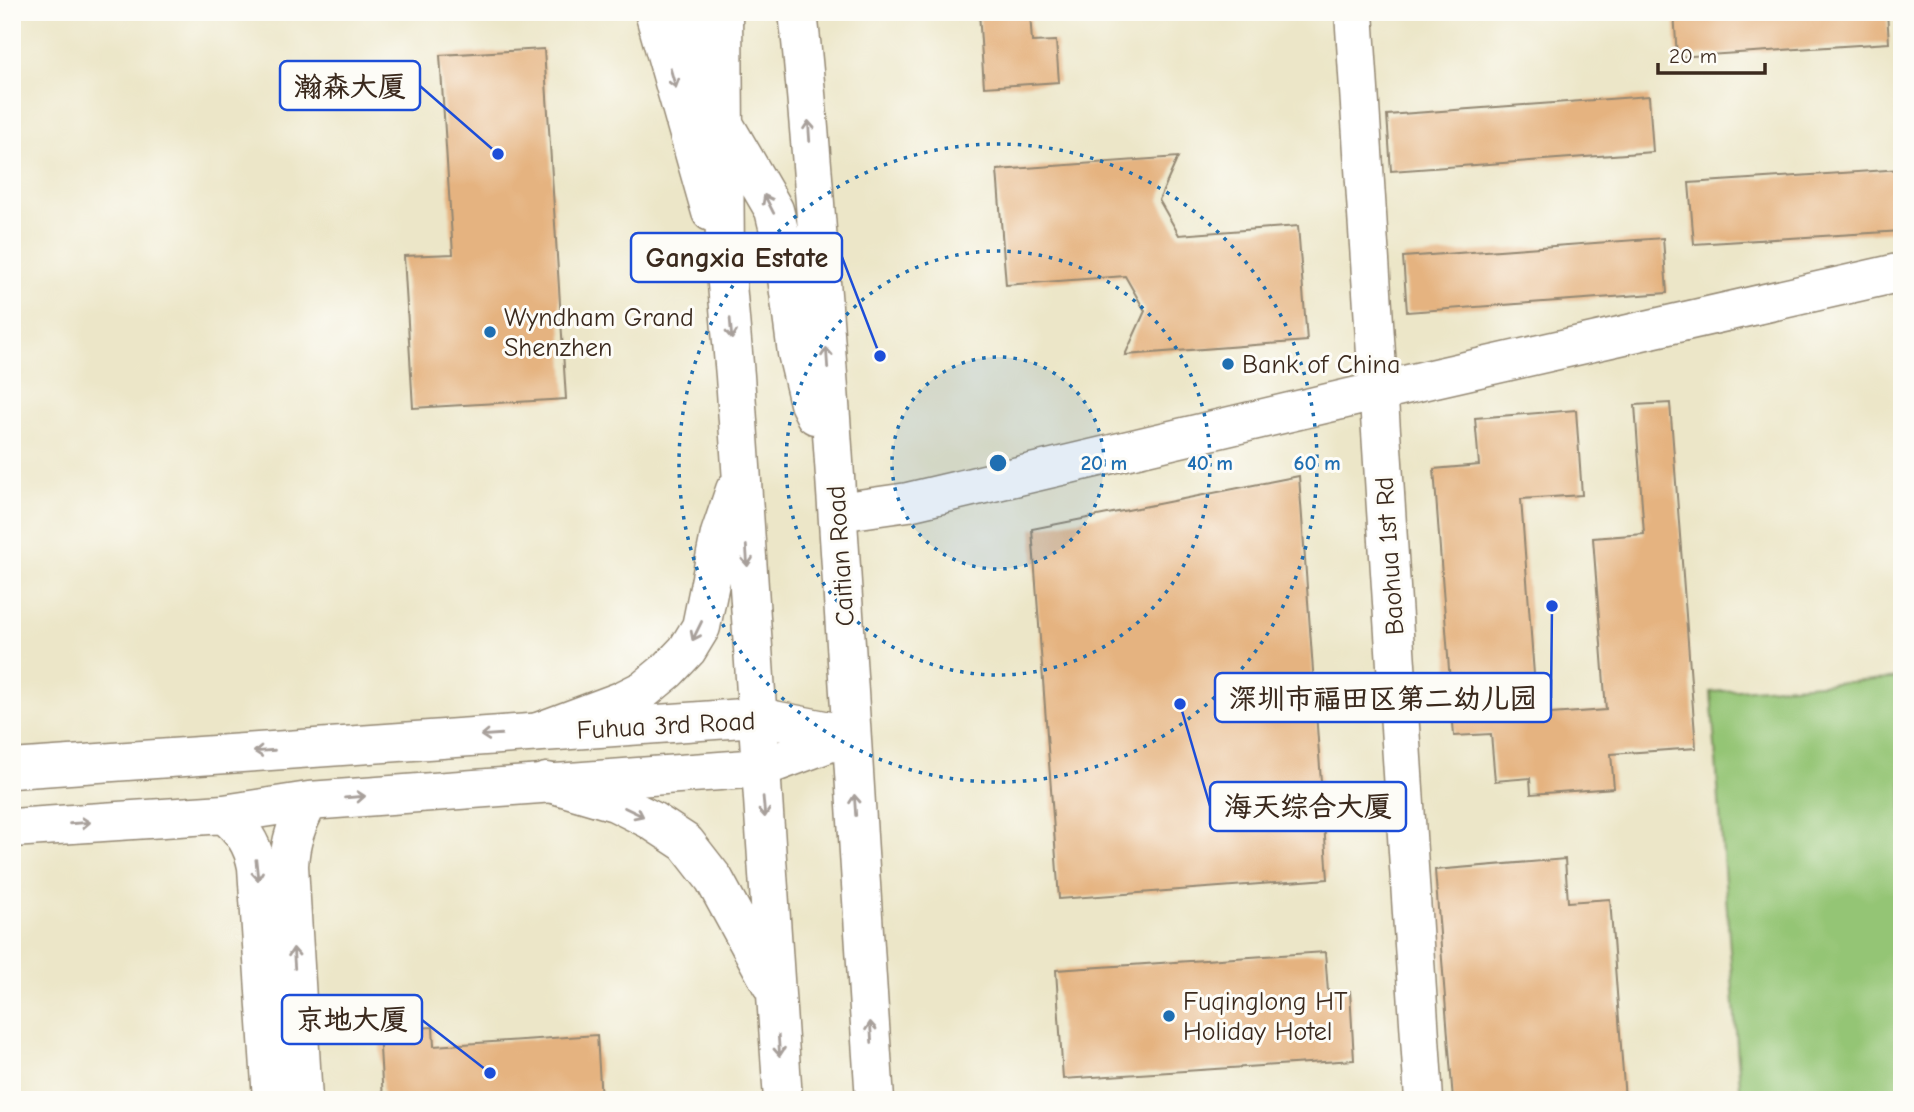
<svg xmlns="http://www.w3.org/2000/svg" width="1914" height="1112" font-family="'Comic Neue','LXGW WenKai TC',sans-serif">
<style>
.green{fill:#94c574;stroke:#687849;stroke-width:2}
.building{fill:#e5b380}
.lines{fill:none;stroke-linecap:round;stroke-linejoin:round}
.minor-casing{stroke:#948873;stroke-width:41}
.major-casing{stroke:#948873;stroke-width:41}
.minor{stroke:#fff;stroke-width:38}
.major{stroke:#fff;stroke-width:38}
.oneway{stroke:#a79f9a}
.ring{fill:none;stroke:#1f6fb2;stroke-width:3.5;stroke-dasharray:3.5 7}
.poi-dot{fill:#1f6fb2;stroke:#fdfcf7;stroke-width:2.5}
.labels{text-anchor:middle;stroke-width:6;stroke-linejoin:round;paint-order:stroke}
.poi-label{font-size:26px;fill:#3b2a1e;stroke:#fdfcf7;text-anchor:start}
.street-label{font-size:26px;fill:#3b2a1e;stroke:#fdfcf7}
.centre{fill:#1f6fb2;stroke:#fdfcf7;stroke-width:3.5}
.ring-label{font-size:21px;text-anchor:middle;font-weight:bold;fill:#1f6fb2;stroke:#fdfcf7;stroke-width:6;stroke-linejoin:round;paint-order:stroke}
.leader{fill:none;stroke:#1d4ed8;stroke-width:2.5}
.callout-dot{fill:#1d4ed8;stroke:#fdfcf7;stroke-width:2.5}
.callout{fill:#fdfcf7;stroke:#1d4ed8;stroke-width:2.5}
.callout-label{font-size:28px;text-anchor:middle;font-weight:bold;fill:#3b2a1e}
</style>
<rect width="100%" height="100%" fill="#fdfcf7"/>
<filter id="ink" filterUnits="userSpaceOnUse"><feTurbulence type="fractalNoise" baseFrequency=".0143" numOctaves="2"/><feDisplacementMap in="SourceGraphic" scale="14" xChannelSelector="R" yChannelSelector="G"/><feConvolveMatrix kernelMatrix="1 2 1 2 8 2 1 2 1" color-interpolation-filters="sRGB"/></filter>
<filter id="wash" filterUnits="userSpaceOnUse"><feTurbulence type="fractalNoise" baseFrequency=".00686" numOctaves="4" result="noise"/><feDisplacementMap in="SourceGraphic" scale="28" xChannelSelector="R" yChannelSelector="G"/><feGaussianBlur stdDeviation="1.57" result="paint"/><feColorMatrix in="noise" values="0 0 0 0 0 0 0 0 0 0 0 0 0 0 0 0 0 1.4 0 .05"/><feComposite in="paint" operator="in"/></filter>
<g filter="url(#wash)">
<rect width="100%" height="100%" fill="#ece6c8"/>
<path class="green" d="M 1902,678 L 1902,1100 L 1741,1100 L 1711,692 Z"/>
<g id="blocks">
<path class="building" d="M 979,12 L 1030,12 L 1032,42 L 1056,41 L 1059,82 L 984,87 Z
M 1674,12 L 1887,12 L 1889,43 L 1677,57 Z
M 544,49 L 566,399 L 413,408 L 404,256 L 453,254 L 440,55 Z
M 1649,96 L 1653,152 L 1391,171 L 1387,115 Z
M 1178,157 L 1159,200 L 1179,235 L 1298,226 L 1307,341 L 1125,355 L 1145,311 L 1125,276 L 1006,285 L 997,170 Z
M 1902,169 L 1902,231 L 1694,244 L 1689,183 Z
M 1663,238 L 1667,293 L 1407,312 L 1403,257 Z
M 1670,403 L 1696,748 L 1611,754 L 1614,788 L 1531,794 L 1530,778 L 1495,781 L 1491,734 L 1454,736 L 1434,469 L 1479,465 L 1475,418 L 1576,410 L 1582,495 L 1521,499 L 1537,715 L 1606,710 L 1593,538 L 1644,534 L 1635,405 Z
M 1299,476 L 1328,879 L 1059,899 L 1032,529 Z
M 1565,859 L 1568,902 L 1610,899 L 1625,1100 L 1453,1100 L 1435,870 Z
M 1325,952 L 1328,992 L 1350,991 L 1354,1060 L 1063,1079 L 1056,970 Z
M 433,1027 L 434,1046 L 597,1035 L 601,1100 L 383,1100 L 379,1030 Z"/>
</g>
</g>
<g filter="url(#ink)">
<use href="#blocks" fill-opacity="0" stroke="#948873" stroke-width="2"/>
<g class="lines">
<defs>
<path id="minor" d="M 1354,12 L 1424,1100
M 838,512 L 908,502 L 1426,380 L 1902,272
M 12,769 L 758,717 L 850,735
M 224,814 C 242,828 253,844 257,867 L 272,1100
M 12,828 L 224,814 L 309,801 L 761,768 L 850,735
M 303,1100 L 289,866 C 290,841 297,823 309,801"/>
<path id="major" d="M 654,12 L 711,212
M 684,12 L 699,69 L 724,124 L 774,210 L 783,247 L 797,353 L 809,403 L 815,415
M 723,12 L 725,261 L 735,376 L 783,1100
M 798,12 C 809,110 815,209 823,307 C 843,571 857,836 875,1100
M 538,732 L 621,701 L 645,689 L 668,670 L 687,650 L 701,627 L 720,534 L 735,490
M 547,782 L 615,802 L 651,820 L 686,843 L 714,879 L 771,984"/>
</defs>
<use href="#minor" class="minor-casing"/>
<use href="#major" class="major-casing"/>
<use href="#minor" class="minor"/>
<use href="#major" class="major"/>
</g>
<defs><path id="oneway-shaft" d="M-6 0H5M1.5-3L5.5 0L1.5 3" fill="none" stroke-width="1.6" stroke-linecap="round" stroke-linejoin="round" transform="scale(1.75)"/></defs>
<g class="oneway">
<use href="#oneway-shaft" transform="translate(673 78) rotate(74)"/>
<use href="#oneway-shaft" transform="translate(809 131) rotate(-94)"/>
<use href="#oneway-shaft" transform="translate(769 204) rotate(-117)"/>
<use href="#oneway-shaft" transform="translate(731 329) rotate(85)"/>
<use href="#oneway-shaft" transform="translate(827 358) rotate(-94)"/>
<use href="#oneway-shaft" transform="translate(747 556) rotate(86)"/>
<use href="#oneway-shaft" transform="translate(697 631) rotate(116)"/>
<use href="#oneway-shaft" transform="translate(491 735) rotate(176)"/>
<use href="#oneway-shaft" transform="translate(264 751) rotate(176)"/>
<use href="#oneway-shaft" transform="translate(355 797) rotate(-5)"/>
<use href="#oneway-shaft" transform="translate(855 805) rotate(-94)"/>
<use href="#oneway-shaft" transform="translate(764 807) rotate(85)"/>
<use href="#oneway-shaft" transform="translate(634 812) rotate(26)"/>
<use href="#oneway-shaft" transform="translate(80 823) rotate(-4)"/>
<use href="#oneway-shaft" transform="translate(257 870) rotate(84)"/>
<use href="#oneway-shaft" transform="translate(294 958) rotate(-94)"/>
<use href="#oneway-shaft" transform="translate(871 1032) rotate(-94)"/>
<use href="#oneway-shaft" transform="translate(779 1046) rotate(86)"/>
</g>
</g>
<circle cx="998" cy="463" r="106" fill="#1f6fb2" fill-opacity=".12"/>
<g class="ring">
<circle cx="998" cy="463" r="106"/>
<circle cx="998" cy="463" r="212"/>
<circle cx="998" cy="463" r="319"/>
</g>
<g class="poi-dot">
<circle cx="490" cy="332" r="7"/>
<circle cx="1228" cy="364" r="7"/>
<circle cx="1169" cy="1016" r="7"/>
</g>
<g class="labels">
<g class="poi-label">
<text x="504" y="326">Wyndham Grand<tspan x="504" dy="30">Shenzhen</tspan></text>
<text x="1242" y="373">Bank of China</text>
<text x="1183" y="1010">Fuqinglong HT<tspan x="1183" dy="30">Holiday Hotel</tspan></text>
</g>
<g class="street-label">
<text transform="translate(840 556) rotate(-94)" y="9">Caitian Road</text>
<text transform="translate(1389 556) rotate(-94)" y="9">Baohua 1st Rd</text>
<text transform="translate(666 725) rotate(-3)" y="9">Fuhua 3rd Road</text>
</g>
</g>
<circle cx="998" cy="463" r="10" class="centre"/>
<g class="ring-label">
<text x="1104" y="470">20 m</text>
<text x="1210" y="470">40 m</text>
<text x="1317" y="470">60 m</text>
</g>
<path class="leader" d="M498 154L420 86M880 356L842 257M1552 606L1551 698M1180 704L1210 806M490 1073L422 1020"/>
<g class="callout-dot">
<circle cx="498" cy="154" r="7"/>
<circle cx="880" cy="356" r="7"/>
<circle cx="1552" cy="606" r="7"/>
<circle cx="1180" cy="704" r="7"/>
<circle cx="490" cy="1073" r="7"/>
</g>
<g class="callout">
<rect x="280" y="61" width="140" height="49" rx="7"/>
<rect x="631" y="233" width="211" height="49" rx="7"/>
<rect x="1215" y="673" width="336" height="49" rx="7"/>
<rect x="1210" y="782" width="196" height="49" rx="7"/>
<rect x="282" y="995" width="140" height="49" rx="7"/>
</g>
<g class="callout-label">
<text x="350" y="96">瀚森大厦</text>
<text x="737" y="267">Gangxia Estate</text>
<text x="1383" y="708">深圳市福田区第二幼儿园</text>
<text x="1308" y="816">海天综合大厦</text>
<text x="352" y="1029">京地大厦</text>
</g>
<rect width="1914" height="1112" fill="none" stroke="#fdfcf7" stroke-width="42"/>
<path d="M1658 63v10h107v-10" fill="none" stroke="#3b2a1e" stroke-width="3.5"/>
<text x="1669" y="63" font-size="21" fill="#3b2a1e" stroke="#fdfcf7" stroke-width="5" paint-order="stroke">20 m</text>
</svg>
